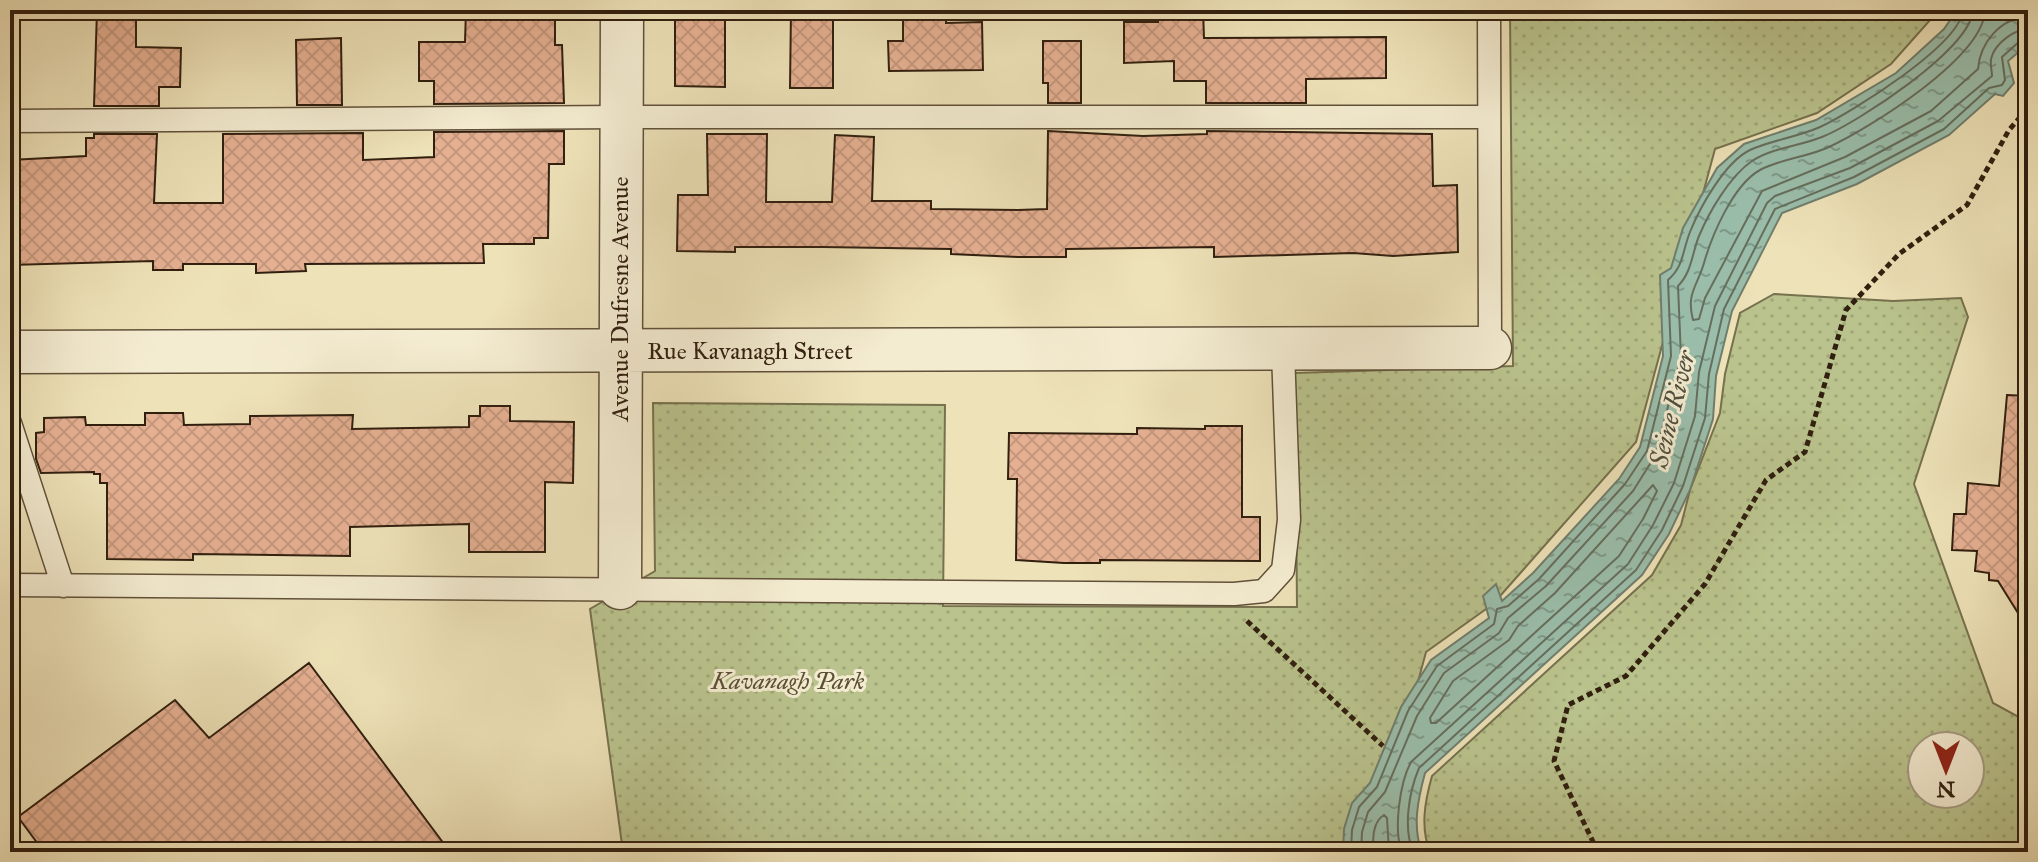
<svg xmlns="http://www.w3.org/2000/svg" width="2038" height="862" font-family="'IM FELL Great Primer',serif">
<style>
.park{fill:url(#park-dots);stroke:#76714e;stroke-width:2;fill-rule:evenodd}
.water{fill:url(#water-ripples);stroke:#707e6d;stroke-width:2}
.lines{fill:none;stroke-linecap:round;stroke-linejoin:round}
.shore{stroke:#666e5d;stroke-width:2}
.building{fill:url(#building-cross-hatch);stroke:#311f0f;stroke-width:2}
.lane-casing{stroke:#605039;stroke-width:25}
.street-casing{stroke:#605039;stroke-width:45}
.path{stroke:#311f0f;stroke-width:5;stroke-dasharray:6 4;stroke-linecap:butt}
.lane{stroke:#f4ecd1;stroke-width:22}
.street{stroke:#f4ecd1;stroke-width:42}
.labels{text-anchor:middle;stroke-width:6;stroke-linejoin:round;paint-order:stroke}
.street-label{font-size:24px;fill:#311f0f;stroke:#f4ecd1}
.park-label{font-size:24px;font-style:italic;fill:#5a5035;stroke:#f4ecd1}
.water-label{font-size:26px;font-style:italic;fill:#504f3e;stroke:#f4ecd1}
</style>
<defs>
<pattern id="park-dots" width="8" height="8" patternUnits="userSpaceOnUse" patternTransform="scale(2)"><rect width="8" height="8" fill="#bac38d"/><path d="M2 2h.1M6 6h.1" fill="none" stroke="#a0a778" stroke-width="1.8" stroke-linecap="round"/></pattern>
<pattern id="water-ripples" width="26" height="14" patternUnits="userSpaceOnUse" patternTransform="scale(2)"><rect width="26" height="14" fill="#9abeab"/><path d="M2 4q2-2 4 0t4 0M15 11q2-2 4 0t4 0" fill="none" stroke="#7e9a8a"/></pattern>
<pattern id="building-cross-hatch" width="8" height="8" patternUnits="userSpaceOnUse" patternTransform="scale(2)"><rect width="8" height="8" fill="#e5b092"/><path d="M0 0l8 8M0 8l8-8" fill="none" stroke="#c5977d"/></pattern>
</defs>
<rect width="100%" height="100%" fill="#eee2b8"/>
<filter id="stains"><feTurbulence type="fractalNoise" baseFrequency=".0025" numOctaves="4"/><feColorMatrix values="0 0 0 0 .2 0 0 0 0 .09 0 0 0 0 .02 0 0 0 .5 -.17"/></filter>
<radialGradient id="worn" r=".72"><stop offset=".6" stop-color="#630" stop-opacity="0"/><stop offset="1" stop-color="#630" stop-opacity=".3"/></radialGradient>
<path class="park" d="M 1510,10 L 1939,10 L 1891,64 L 1817,113 L 1715,149 L 1636,442 L 1493,604 L 1426,652 L 1372,852 L 623,852 L 590,609 L 655,571 L 653,403 L 945,405 L 943,606 L 1297,607 L 1295,373 L 1513,366 Z
M 1774,294 L 1893,301 L 1961,298 L 1968,317 L 1914,484 L 1993,703 L 2028,722 L 2028,852 L 1430,852 C 1420,827 1425,801 1432,776 L 1652,575 L 1681,525 L 1690,490 L 1720,413 L 1725,374 L 1740,313 ZM 1922,746 L 1970,746 L 1970,794 L 1922,794 Z"/>
<path class="water" d="M 1957,10 L 2028,10 L 2028,44 L 2008,61 L 2014,83 L 2003,96 L 1995,94 L 1949,135 L 1857,184 L 1782,213 L 1732,311 L 1716,376 L 1713,419 L 1690,490 L 1669,534 L 1642,575 L 1425,773 C 1418,799 1412,827 1422,852 L 1343,852 L 1344,829 L 1352,803 L 1370,783 L 1401,707 L 1431,660 L 1489,618 L 1483,596 L 1496,584 L 1502,601 L 1533,573 L 1619,479 L 1640,447 L 1663,356 L 1660,275 L 1671,268 L 1683,228 L 1717,168 L 1744,144 L 1816,120 L 1896,73 L 1944,29 Z"/>
<g class="lines">
<path class="shore" d="M 1985,10 C 1984,57 1870,128 1829,147 C 1808,157 1780,159 1760,170 C 1733,185 1712,235 1704,263 C 1697,287 1686,293 1693,320 L 1699,319 L 1705,298 L 1762,191 L 1845,157 L 1931,111 L 1978,69 C 1980,43 2000,18 2028,17
M 1653,485 L 1657,491 L 1643,519 L 1619,556 L 1436,723 L 1431,723 L 1430,718 L 1453,681 L 1509,640 L 1518,626 L 1555,593 Z
M 1351,852 L 1352,830 L 1359,807 L 1377,787 L 1408,711 L 1437,666 L 1494,624 L 1497,609 L 1508,606 L 1539,579 L 1625,484 L 1647,451 L 1671,356 L 1668,280 C 1684,266 1682,252 1690,232 C 1700,207 1725,162 1750,150 C 1772,140 1798,137 1820,127 C 1852,112 1960,45 1963,10
M 1361,852 L 1362,832 L 1368,812 L 1385,792 L 1417,716 L 1444,673 L 1499,633 L 1508,618 L 1546,586 L 1633,491 L 1655,456 L 1681,357 L 1678,286 C 1692,272 1692,253 1699,236 C 1709,212 1730,176 1752,161 C 1771,148 1800,146 1822,137 C 1857,123 1971,49 1973,10
M 1373,852 C 1373,840 1372,822 1384,815 L 1387,818 L 1389,852
M 1402,852 C 1393,830 1400,782 1411,762 L 1628,564 L 1653,525 L 1674,483 L 1695,416 L 1699,372 L 1715,306 L 1767,203 L 1775,196 L 1850,168 L 1938,121 L 1992,76 C 1992,69 1989,62 1992,56 C 1996,43 2015,29 2028,29
M 1413,852 C 1403,827 1409,792 1419,768 L 1636,570 L 1662,530 L 1683,486 L 1705,418 L 1709,374 L 1724,309 L 1775,209 L 1854,177 L 1944,129 L 1989,88 L 2002,85 L 2005,80 L 2002,57 L 2021,40 L 2028,39"/>
</g>
<path class="building" d="M 97,10 L 136,10 L 136,47 L 181,48 L 180,87 L 159,87 L 159,106 L 94,106 Z
M 466,10 L 555,10 L 555,45 L 562,45 L 564,103 L 434,104 L 434,81 L 419,81 L 419,42 L 465,42 Z
M 675,10 L 725,10 L 725,87 L 675,86 Z
M 791,10 L 833,10 L 833,88 L 790,88 Z
M 903,10 L 946,10 L 946,23 L 982,22 L 983,70 L 889,71 L 888,41 L 903,41 Z
M 1158,10 L 1203,10 L 1204,38 L 1386,37 L 1386,78 L 1306,79 L 1306,103 L 1206,103 L 1206,81 L 1174,81 L 1174,61 L 1124,63 L 1124,22 L 1158,22 Z
M 341,38 L 342,105 L 297,105 L 296,40 Z
M 1043,41 L 1081,41 L 1081,103 L 1048,103 L 1048,83 L 1043,83 Z
M 564,131 L 564,164 L 549,164 L 548,238 L 534,238 L 534,244 L 483,244 L 484,263 L 305,264 L 306,271 L 256,273 L 256,264 L 183,264 L 183,270 L 153,270 L 153,261 L 10,265 L 10,160 L 86,156 L 86,138 L 94,138 L 94,134 L 157,134 L 154,203 L 223,203 L 223,134 L 363,133 L 363,160 L 434,157 L 434,132 Z
M 1048,131 L 1143,136 L 1207,134 L 1207,131 L 1432,134 L 1433,186 L 1457,185 L 1458,252 L 1393,256 L 1353,253 L 1214,257 L 1214,247 L 1066,249 L 1066,257 L 1018,257 L 951,254 L 951,249 L 823,247 L 735,247 L 735,252 L 677,251 L 678,195 L 708,195 L 707,134 L 767,134 L 766,202 L 832,202 L 835,135 L 874,137 L 872,201 L 931,201 L 931,209 L 1018,210 L 1047,209 Z
M 2007,395 L 2028,396 L 2028,629 L 1998,581 L 1989,580 L 1989,573 L 1975,571 L 1977,551 L 1952,550 L 1954,514 L 1966,514 L 1968,483 L 1999,486 Z
M 480,406 L 510,406 L 510,421 L 574,422 L 573,483 L 545,482 L 545,552 L 469,552 L 469,524 L 350,527 L 350,556 L 193,554 L 193,560 L 107,559 L 107,483 L 100,483 L 100,474 L 94,474 L 94,472 L 41,473 L 36,459 L 36,433 L 44,432 L 44,418 L 85,417 L 86,425 L 145,425 L 145,413 L 183,413 L 184,425 L 250,424 L 250,416 L 353,415 L 352,429 L 469,427 L 469,416 L 480,416 Z
M 1205,426 L 1242,426 L 1242,517 L 1260,517 L 1260,561 L 1100,560 L 1100,563 L 1064,563 L 1016,560 L 1017,479 L 1008,479 L 1009,433 L 1137,434 L 1137,428 L 1205,429 Z
M 309,663 L 450,852 L 44,852 L 18,817 L 175,700 L 209,738 Z"/>
<g class="lines">
<defs>
<path id="lane" d="M 1489,10 L 1490,348
M 10,121 L 621,117 L 1489,117
M 10,423 L 63,586
M 10,585 L 1234,594 L 1264,591 L 1283,570 L 1289,520 L 1283,351"/>
<path id="street" d="M 10,352 L 1490,348
M 620,588 L 622,10"/>
</defs>
<use href="#lane" class="lane-casing"/>
<use href="#street" class="street-casing"/>
<path class="path" d="M 1247,621 L 1383,746
M 1598,852 L 1554,761 L 1568,705 L 1626,676 L 1705,584 L 1766,480 L 1805,452 L 1846,310 L 1899,254 L 1967,205 L 2009,130 L 2028,108"/>
<use href="#lane" class="lane"/>
<use href="#street" class="street"/>
</g>
<g class="labels">
<g class="street-label">
<text transform="translate(620 299) rotate(-90)" y="8">Avenue Dufresne Avenue</text>
<text x="750" y="359">Rue Kavanagh Street</text>
</g>
<g class="park-label">
<text x="788" y="689">Kavanagh Park</text>
</g>
<g class="water-label">
<text transform="translate(1672 409) rotate(-76)" y="9">Seine River</text>
</g>
</g>
<rect width="2038" height="862" fill="none" stroke="#eee2b8" stroke-width="40"/>
<rect x="12" y="12" width="2014" height="838" fill="none" stroke="#311f0f" stroke-width="4"/>
<rect x="20" y="20" width="1998" height="822" fill="none" stroke="#311f0f" stroke-width="2"/>
<g transform="translate(1946 770) rotate(180)"><circle r="38" fill="#f4ecd1" stroke="#a69a83" stroke-width="2"/>
<path d="M0-6L14 30L0 20L-14 30Z" fill="#8f2418"/>
<text y="-12" font-size="22" font-weight="bold" text-anchor="middle" fill="#311f0f">N</text>
</g>
<rect width="100%" height="100%" filter="url(#stains)"/>
<rect width="100%" height="100%" fill="url(#worn)"/>
</svg>
